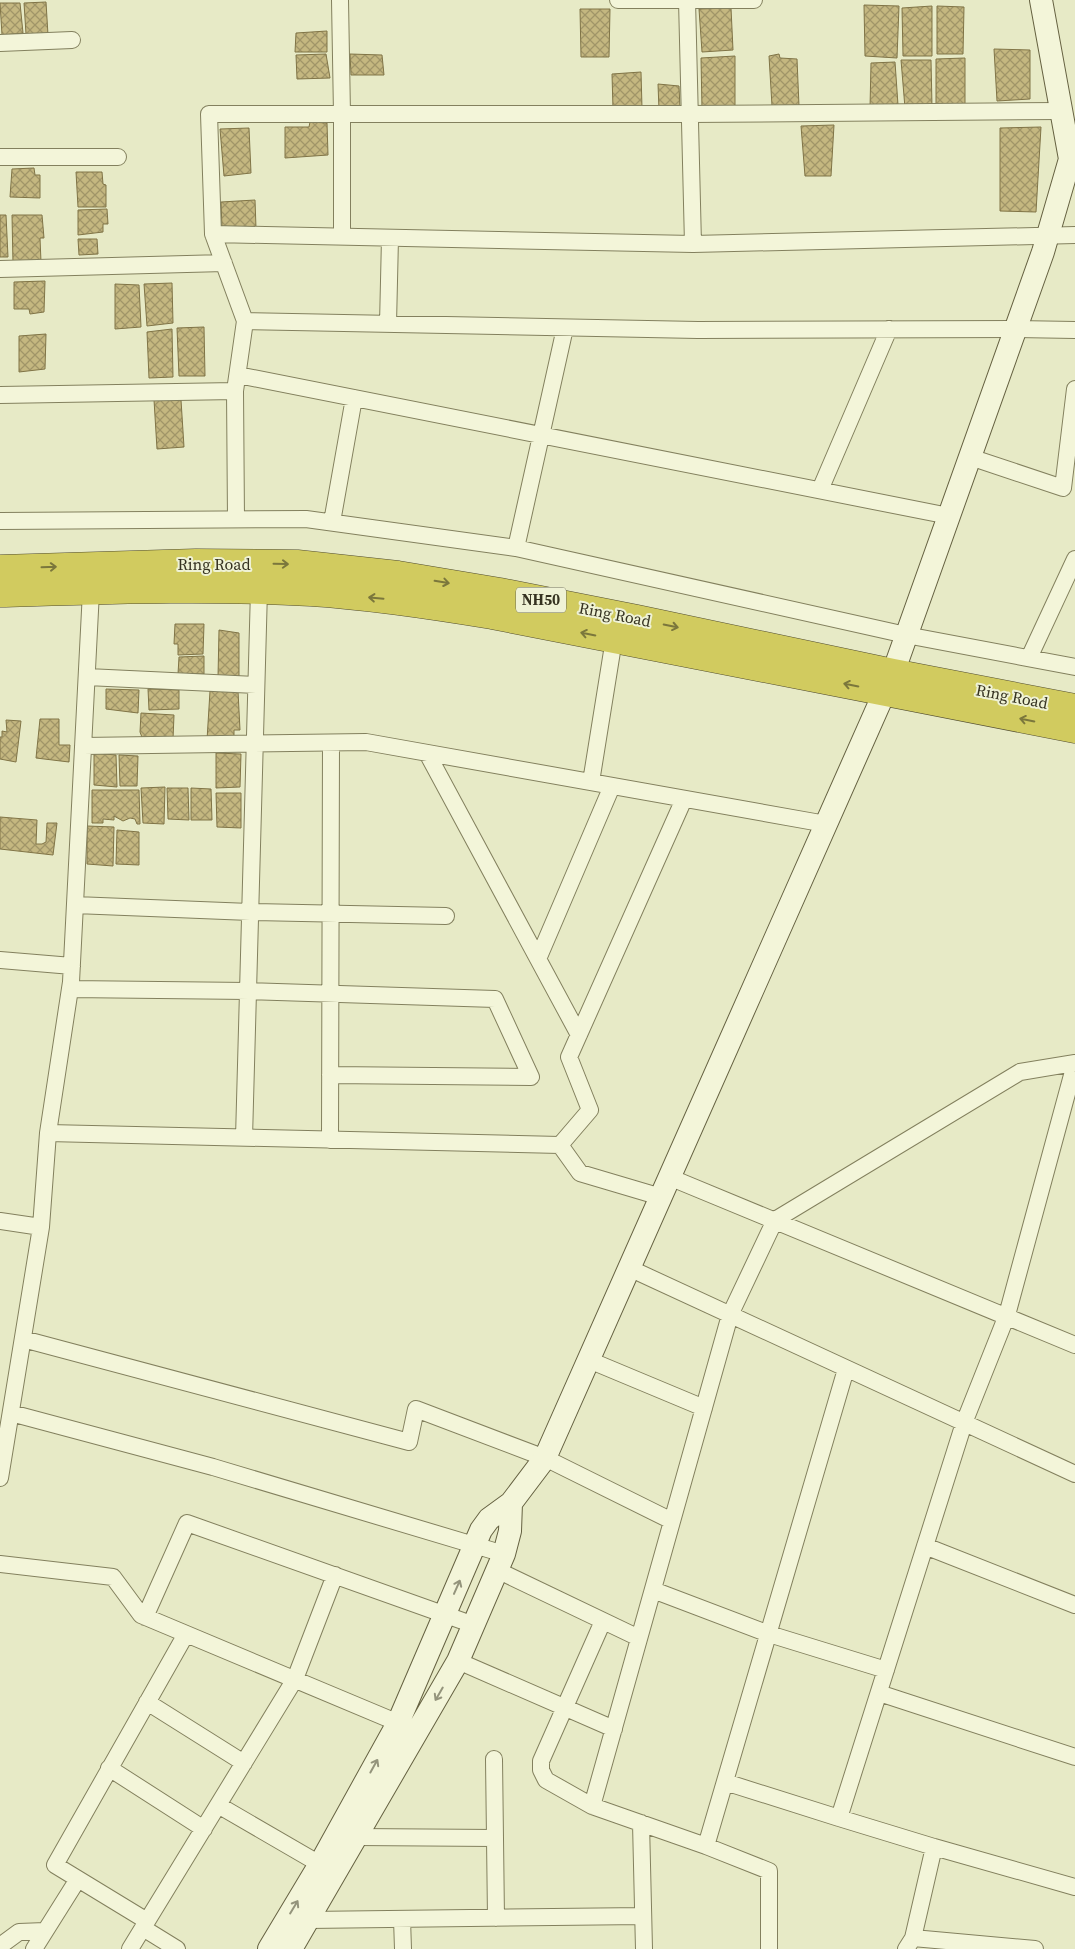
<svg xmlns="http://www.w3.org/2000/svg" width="1075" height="1949" font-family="'Source Serif 4',serif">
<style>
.building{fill:url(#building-cross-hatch);stroke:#807446}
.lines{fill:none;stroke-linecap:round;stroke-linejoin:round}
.street-casing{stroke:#83805e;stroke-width:18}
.secondary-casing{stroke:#656141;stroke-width:24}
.highway-casing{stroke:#524d31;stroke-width:29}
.street{stroke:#f3f5d9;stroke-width:16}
.secondary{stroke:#f3f5d9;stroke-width:22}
.highway{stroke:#d1cb5f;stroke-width:28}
.oneway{stroke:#7b773c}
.oneway2{stroke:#94947c}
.labels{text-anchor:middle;stroke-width:4;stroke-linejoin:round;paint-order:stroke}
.shield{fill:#eff2d5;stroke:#6d6c56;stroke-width:1}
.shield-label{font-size:15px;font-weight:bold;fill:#353220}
.street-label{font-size:16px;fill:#353220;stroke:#eff2d5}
</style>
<defs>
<pattern id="building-cross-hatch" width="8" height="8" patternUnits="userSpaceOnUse" patternTransform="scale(1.25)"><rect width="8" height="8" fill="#c4b780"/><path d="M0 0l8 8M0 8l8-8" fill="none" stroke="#a09568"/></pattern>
</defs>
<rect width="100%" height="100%" fill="#e7eac6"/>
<path class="building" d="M 46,2 L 48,35 L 26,34 L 24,3 Z
M 0,3 L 20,3 L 23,33 L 2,35 Z
M 864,5 L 899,6 L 897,58 L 865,56 Z
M 932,6 L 932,56 L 903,56 L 902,8 Z
M 937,6 L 964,7 L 963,54 L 937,54 Z
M 731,8 L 733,50 L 702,52 L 699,9 Z
M 580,9 L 610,9 L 609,57 L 581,57 Z
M 327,31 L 327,52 L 295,52 L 296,33 Z
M 994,49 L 1030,50 L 1030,99 L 997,101 Z
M 326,54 L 330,78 L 297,79 L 296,55 Z
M 350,54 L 382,55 L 384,75 L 351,75 Z
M 779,54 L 780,58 L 797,59 L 799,106 L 772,106 L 769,56 Z
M 735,56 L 735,110 L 702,110 L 701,58 Z
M 965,58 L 965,107 L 936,107 L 936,59 Z
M 901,60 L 931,60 L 932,107 L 905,108 Z
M 895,62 L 898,105 L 870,108 L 871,63 Z
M 641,72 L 642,108 L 613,109 L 612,74 Z
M 658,84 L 679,86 L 680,109 L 659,110 Z
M 310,122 L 327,123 L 328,155 L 285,158 L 285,127 L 309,127 Z
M 834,125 L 831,176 L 805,176 L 801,126 Z
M 1041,127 L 1036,212 L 1000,211 L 1000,128 Z
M 249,128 L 251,173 L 224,176 L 220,129 Z
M 34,168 L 35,175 L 40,175 L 40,198 L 10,197 L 12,169 Z
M 76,172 L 102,172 L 103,184 L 106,185 L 106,207 L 78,207 Z
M 255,200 L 256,228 L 222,228 L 221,202 Z
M 107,209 L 108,224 L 103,224 L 103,232 L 78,235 L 78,210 Z
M 0,215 L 6,215 L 8,257 L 0,257 Z
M 12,215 L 42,215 L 44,238 L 40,238 L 41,262 L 13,264 Z
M 78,239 L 97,239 L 98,254 L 79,255 Z
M 45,281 L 44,312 L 30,314 L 29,309 L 14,309 L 14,282 Z
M 172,283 L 173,323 L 147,326 L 144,284 Z
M 115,284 L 139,285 L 141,327 L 115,329 Z
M 204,327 L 205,376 L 179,376 L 177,328 Z
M 172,329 L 173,377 L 149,378 L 147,332 Z
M 46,334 L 45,369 L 19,372 L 19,336 Z
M 154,400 L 181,400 L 184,447 L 157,449 Z
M 175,624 L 204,624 L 203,654 L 178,655 L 178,644 L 174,644 Z
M 219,630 L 239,633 L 239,678 L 218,677 Z
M 204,656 L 204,674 L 178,674 L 179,657 Z
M 106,689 L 139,690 L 138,713 L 106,709 Z
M 148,689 L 179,690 L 179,709 L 149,710 Z
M 210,691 L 238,691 L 240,730 L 234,730 L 234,739 L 207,740 Z
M 141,713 L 174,715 L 173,739 L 143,740 L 140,732 Z
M 40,719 L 59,719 L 59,745 L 70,745 L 69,762 L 36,758 Z
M 6,720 L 21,721 L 16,762 L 0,759 L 0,737 L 2,737 L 2,731 L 7,732 Z
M 94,753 L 116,755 L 117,787 L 94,785 Z
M 216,753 L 241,754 L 240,787 L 216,788 Z
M 119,755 L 138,756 L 137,786 L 120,786 Z
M 165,787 L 164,824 L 143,823 L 141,788 Z
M 167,788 L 188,788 L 189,820 L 168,819 Z
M 191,788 L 211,789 L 212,820 L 191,820 Z
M 92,790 L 139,790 L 140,824 L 137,824 L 135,819 L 130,818 L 123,821 L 114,816 L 114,820 L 103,819 L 103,823 L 92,823 Z
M 216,793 L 241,793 L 241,828 L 217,827 Z
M 0,817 L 37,820 L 36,844 L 42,844 L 46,842 L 47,823 L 57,823 L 53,855 L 0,849 Z
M 87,826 L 114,827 L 113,866 L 87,864 Z
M 117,830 L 139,832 L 139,865 L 116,864 Z"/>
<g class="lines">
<defs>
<path id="street" d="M 340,0 L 342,114 L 342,236
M 618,0 L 754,0
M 687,0 L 693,244 L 213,234 L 209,114 L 690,114 L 1062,111
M 0,43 L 72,40
M 0,157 L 118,157
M 213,234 L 245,321 L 235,391 L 236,519
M 693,244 L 1075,235
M 0,269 L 224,263
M 245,321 L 698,330 L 1015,329 L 1075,330
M 388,324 L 390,238
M 238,375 L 949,516
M 0,395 L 235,391
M 970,457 L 1063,488 L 1075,389
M 820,490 L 889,329
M 0,521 L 306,519 L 516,548 L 906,635 L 1075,667
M 332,522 L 354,398
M 516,548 L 565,328
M 1029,658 L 1075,559
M 87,677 L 256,685
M 83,746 L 366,742 L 826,824
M 427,753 L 579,1035
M 591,782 L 614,639
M 75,905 L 250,912 L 446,916
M 538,959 L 612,786
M 0,960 L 72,966
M 70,989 L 248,991 L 495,999 L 531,1077 L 330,1075
M 48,1133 L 71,982 L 91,591
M 244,1138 L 259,590
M 330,1140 L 331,743
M 560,1145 L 590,1110 L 569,1057 L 684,799
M 669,1177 L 1075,1345
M 0,1221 L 41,1227 L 48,1133 L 560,1145 L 580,1173 L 661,1197
M 629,1268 L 1075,1474
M 23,1339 L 409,1442 L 416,1409 L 545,1458 L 672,1521
M 589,1360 L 704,1408
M 11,1413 L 213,1467 L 504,1554
M 0,1478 L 41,1227
M 925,1546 L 1075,1605
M 0,1564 L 113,1577 L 141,1615 L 408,1727
M 497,1570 L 639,1638
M 653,1590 L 769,1634 L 886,1670
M 145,1617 L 187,1523 L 474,1625
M 458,1661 L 614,1729
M 879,1693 L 1075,1757
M 147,1702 L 244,1763
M 494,1759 L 496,1918
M 109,1768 L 204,1829
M 725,1782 L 839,1818
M 218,1805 L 330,1870
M 592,1806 L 546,1780 L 541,1770 L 541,1761 L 603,1621
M 641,1823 L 644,1949
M 357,1837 L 495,1838
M 706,1846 L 592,1806 L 730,1315 L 775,1220 L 1020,1072 L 1075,1063
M 934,1847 L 1075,1887
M 402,1919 L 403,1949
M 308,1920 L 643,1916
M 147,1921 L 55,1865 L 186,1634
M 143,1928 L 177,1949
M 913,1938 L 934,1847 L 839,1818 L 964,1423 L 1007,1315 L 1075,1064
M 0,1946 L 19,1932 L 45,1931
M 34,1949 L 78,1879
M 130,1949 L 295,1679 L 335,1575
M 769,1949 L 769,1871 L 706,1846 L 846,1369
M 906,1949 L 913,1938 L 1035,1949"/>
<path id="secondary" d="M 269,1949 L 320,1864 L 398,1723 L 481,1530 L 489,1519 L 511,1503 L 545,1458 L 893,673 L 1043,252 L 1070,159 L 1041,0
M 291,1949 L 458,1661 L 504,1554 L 510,1531 L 511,1503"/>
<path id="highway" d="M 0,569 L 196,563 L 297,564 L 398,575 L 500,592 L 637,619 L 893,673 L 1075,708
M 0,593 C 104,590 208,586 311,592 C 372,596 432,605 492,615 L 1075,729"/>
</defs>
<use href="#street" class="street-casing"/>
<use href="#secondary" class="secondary-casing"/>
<use href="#highway" class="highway-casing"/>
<use href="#street" class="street"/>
<use href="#secondary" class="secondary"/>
<use href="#highway" class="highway"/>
</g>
<defs><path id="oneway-shaft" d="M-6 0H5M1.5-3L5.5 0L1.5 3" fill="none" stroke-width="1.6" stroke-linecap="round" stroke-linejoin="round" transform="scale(1.25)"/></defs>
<g class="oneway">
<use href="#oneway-shaft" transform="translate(281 564) rotate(1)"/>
<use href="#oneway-shaft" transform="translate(49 567) rotate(-2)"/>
<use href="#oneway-shaft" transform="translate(442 582) rotate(9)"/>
<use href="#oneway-shaft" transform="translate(376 598) rotate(-175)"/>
<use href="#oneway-shaft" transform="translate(671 626) rotate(12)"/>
<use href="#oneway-shaft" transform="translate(588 634) rotate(-169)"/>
<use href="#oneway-shaft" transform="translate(851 685) rotate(-169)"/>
<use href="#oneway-shaft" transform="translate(1027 720) rotate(-169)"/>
</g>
<g class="oneway2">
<use href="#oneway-shaft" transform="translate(457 1587) rotate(-66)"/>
<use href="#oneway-shaft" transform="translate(439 1694) rotate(120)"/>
<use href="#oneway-shaft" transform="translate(374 1766) rotate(-61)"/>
<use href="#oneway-shaft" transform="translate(294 1907) rotate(-59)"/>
</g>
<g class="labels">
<rect class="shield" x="516" y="587.5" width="50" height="25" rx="4"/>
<g class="shield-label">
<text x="541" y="605">NH50</text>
</g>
<g class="street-label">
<text x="214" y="570">Ring Road</text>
<text transform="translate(615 614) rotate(11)" y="6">Ring Road</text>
<text transform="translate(1012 696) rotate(11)" y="6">Ring Road</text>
</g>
</g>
</svg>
